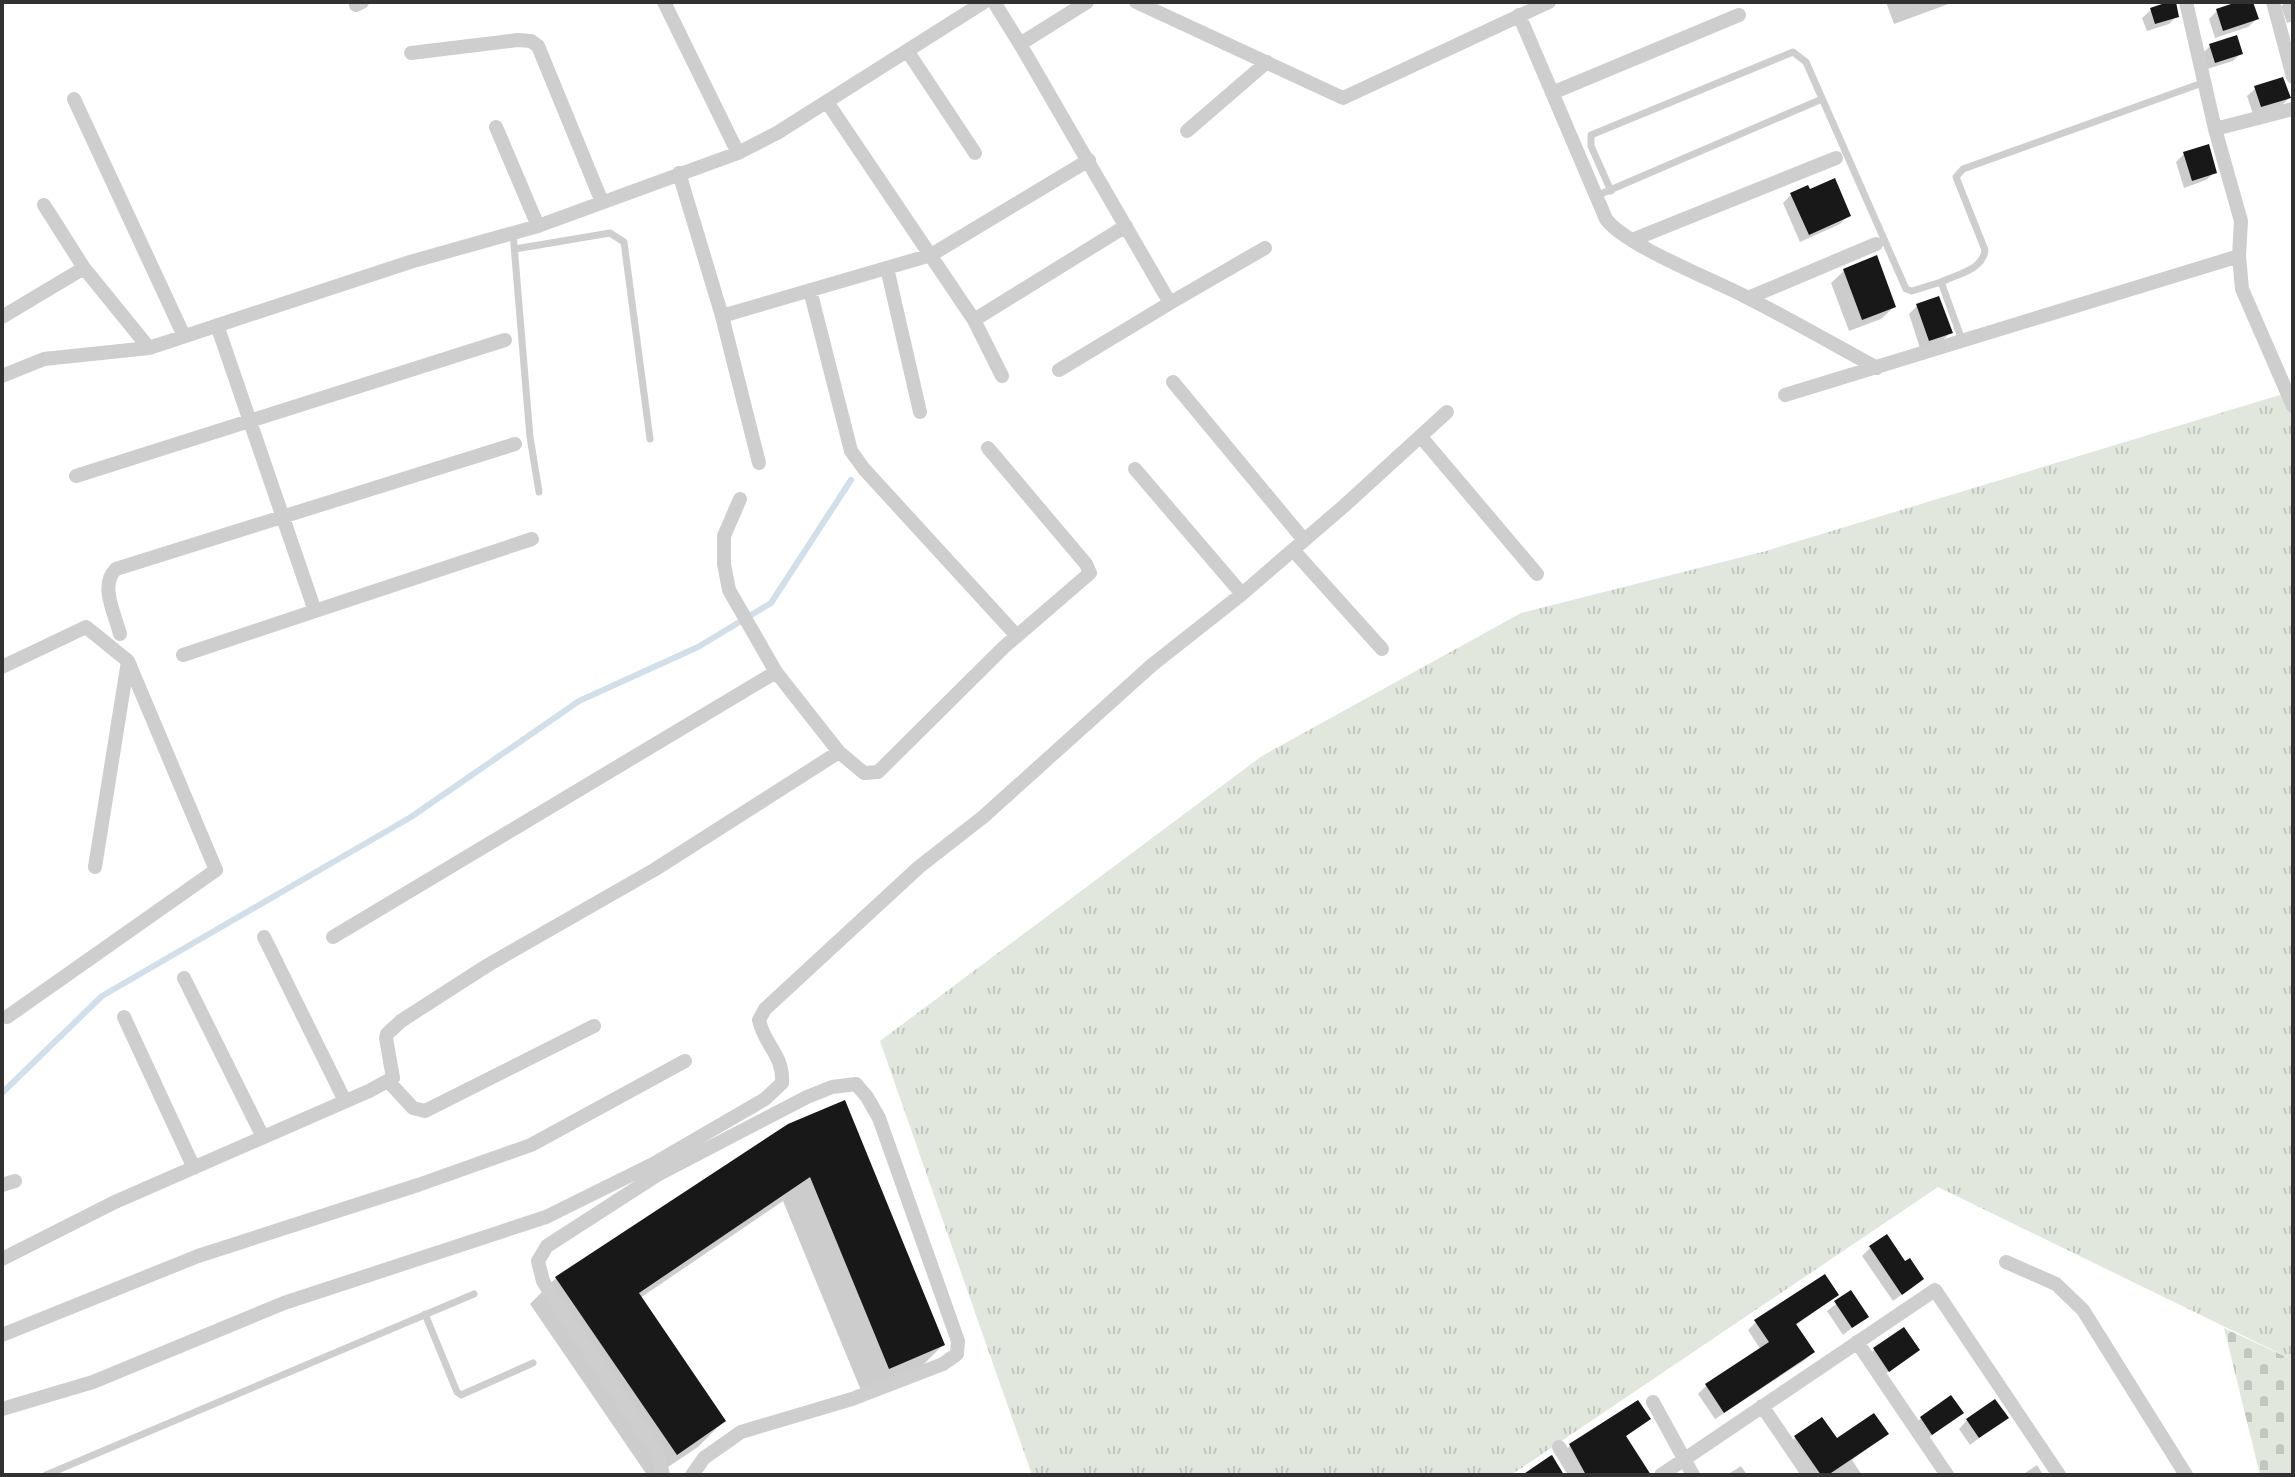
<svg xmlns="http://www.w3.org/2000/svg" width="2295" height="1477" font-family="'Space Grotesk',sans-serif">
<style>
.grass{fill:url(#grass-tufts)}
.cemetery{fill:url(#cemetery-stones)}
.shadow{fill:#0003}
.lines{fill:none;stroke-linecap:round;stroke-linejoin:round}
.stream{stroke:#d0dfe9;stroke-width:6}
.building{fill:#181818}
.lane{stroke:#cecece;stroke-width:7}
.street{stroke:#cecece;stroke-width:14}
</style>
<defs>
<pattern id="grass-tufts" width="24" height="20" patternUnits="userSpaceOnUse" patternTransform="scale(2)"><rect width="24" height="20" fill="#e1e7dc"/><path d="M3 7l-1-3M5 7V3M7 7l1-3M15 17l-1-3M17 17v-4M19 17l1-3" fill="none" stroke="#c2c7bd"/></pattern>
<pattern id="cemetery-stones" width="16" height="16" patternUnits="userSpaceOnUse" patternTransform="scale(2)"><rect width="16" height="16" fill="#e1e7dc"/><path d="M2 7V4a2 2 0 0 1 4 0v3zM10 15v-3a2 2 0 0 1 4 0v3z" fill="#c2c7bd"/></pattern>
</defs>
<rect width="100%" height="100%" fill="#fff"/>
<path class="grass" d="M 2293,391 L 2293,1360 L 1938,1187 L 1511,1475 L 1032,1475 L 880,1041 L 1262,756 L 1521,613 L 1766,551 Z"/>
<path class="cemetery" d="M 2224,1328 L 2293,1360 L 2293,1475 L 2260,1475 Z"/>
<path class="shadow" d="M 1886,2 L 1954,2 L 1894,24 Z
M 2175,2 L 2177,16 L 2169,24 L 2147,31 L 2142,18 L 2151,10 Z
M 2244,2 L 2251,2 L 2257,19 L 2248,27 L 2215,38 L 2209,19 L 2217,11 Z
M 2286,2 L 2293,2 L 2293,21 L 2287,23 L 2281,6 Z
M 2210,46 L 2241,53 L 2233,61 L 2207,69 L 2202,54 Z
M 2256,88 L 2289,98 L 2281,106 L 2253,114 L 2247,96 Z
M 2184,154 L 2215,172 L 2206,180 L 2184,188 L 2176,162 Z
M 1791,195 L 1848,216 L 1840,224 L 1800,242 L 1783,203 Z
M 1844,271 L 1894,307 L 1881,319 L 1849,331 L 1831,283 Z
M 1917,306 L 1950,333 L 1942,341 L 1920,348 L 1909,314 Z
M 788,1125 L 943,1345 L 917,1371 L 862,1393 L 783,1201 L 640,1298 L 724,1421 L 698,1447 L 656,1475 L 647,1475 L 530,1304 L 556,1278 Z
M 1870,1248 L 1922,1279 L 1893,1301 L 1862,1256 Z
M 1850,1293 L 1866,1316 L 1843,1335 L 1827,1311 Z
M 1837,1295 L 1795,1326 L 1813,1352 L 1805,1360 L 1715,1419 L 1698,1394 L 1706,1386 L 1761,1350 L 1748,1330 L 1756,1322 Z
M 1874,1350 L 1917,1350 L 1880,1378 L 1866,1358 Z
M 1961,1413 L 1923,1442 L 1913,1427 L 1921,1418 Z
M 2006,1418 L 1970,1445 L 1959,1429 L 1967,1420 Z
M 1648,1419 L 1625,1437 L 1632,1475 L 1575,1475 L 1562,1454 L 1570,1446 Z
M 1886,1434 L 1852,1460 L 1862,1475 L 1808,1475 L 1788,1446 L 1796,1437 L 1837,1441 Z
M 2037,1465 L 2043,1475 L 2022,1475 Z
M 1741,1466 L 1747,1475 L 1727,1475 Z"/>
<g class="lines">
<path class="stream" d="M 2,1093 L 102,996 L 411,817 L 579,701 L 698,647 L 771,603 L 851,480"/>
</g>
<path class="building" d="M 2168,2 L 2176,2 L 2179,17 L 2155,24 L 2150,8 Z
M 2237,2 L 2253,2 L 2259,19 L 2223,31 L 2216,9 Z
M 2237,35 L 2243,54 L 2215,63 L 2209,44 Z
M 2283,77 L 2291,98 L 2261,107 L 2254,86 Z
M 2209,144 L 2217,173 L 2192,181 L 2183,152 Z
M 1835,178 L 1851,216 L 1809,235 L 1790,193 L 1808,185 L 1810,189 Z
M 1877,255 L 1896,307 L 1862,320 L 1843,269 Z
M 1939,296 L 1953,333 L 1929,341 L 1916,304 Z
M 845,1100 L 945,1345 L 889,1369 L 810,1177 L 639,1293 L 726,1421 L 677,1455 L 555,1277 L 788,1124 Z
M 1887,1234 L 1905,1261 L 1910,1258 L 1924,1279 L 1902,1295 L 1869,1246 Z
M 1825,1274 L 1839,1295 L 1796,1324 L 1815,1352 L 1724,1413 L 1705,1384 L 1769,1342 L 1754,1320 Z
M 1851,1290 L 1869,1317 L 1852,1328 L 1834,1301 Z
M 1904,1327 L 1920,1350 L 1889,1372 L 1873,1348 Z
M 1951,1395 L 1964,1413 L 1932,1435 L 1920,1417 Z
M 1995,1399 L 2009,1418 L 1979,1438 L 1966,1419 Z
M 1638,1400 L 1651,1419 L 1626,1436 L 1651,1475 L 1586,1475 L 1569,1444 Z
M 1874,1413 L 1889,1434 L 1828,1475 L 1821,1475 L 1794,1436 L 1822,1417 L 1837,1438 Z
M 1552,1455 L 1564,1475 L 1522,1475 L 1550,1456 Z"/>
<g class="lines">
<path class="lane" d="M 1611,191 L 1591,146 L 1591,135 L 1793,52 L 1806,62 L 1906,289 L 1912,291 L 1941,282
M 1596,196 L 1822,99
M 513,233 L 530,437 L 539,492
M 515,249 L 610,233 L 624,242 L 650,439
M 1962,340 L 1941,282 C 1957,274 1983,270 1985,250 L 1956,177 L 1963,169 L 2205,82
M 425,1314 L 457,1392 L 461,1395 L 533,1363
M 46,1475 L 474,1294"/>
<path class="street" d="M 664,2 L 738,153
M 994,2 L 1020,44 L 1087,2
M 1136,2 L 1343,98 L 1549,2
M 2186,2 L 2215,129 L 2293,109
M 2273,2 L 2293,77
M 356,5 L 362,2
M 1519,15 L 1606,219 C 1626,246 1712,279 1746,297 C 1790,319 1833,344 1877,368
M 1020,44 L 1170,303 L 1265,248
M 908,52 L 975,153
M 411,53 L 518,40 L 531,41 L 538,46 L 602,202
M 1552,93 L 1739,15
M 74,99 L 184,336
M 827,102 L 974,320 L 1002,376
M 496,127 L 538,226
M 2215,129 L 2241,221 L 2239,256 L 2242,289 L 2293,406
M 1187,131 L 1267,62
M 679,173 L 722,316 L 759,463
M 44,205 L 84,268 L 149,348
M 1632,240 L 1836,158
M 887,268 L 920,412
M 810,290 L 851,451 L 864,469 L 1017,636
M 1748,298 L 1876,244
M 722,316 L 931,255 L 1089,160
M 2,317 L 84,268
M 974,320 L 1126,226
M 217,325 L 315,611 L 532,539
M 1059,370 L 1170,303
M 2,376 L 44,359 L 149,348 L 410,262 L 538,226 L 738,153 L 777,133 L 984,2
M 1173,382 L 1304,540
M 1785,395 L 2239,256
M 1421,437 L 1537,574
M 1135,469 L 1242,594
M 76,476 L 505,340
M 740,499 L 724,536 L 724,564 L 729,590 L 776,672 L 839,752
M 1293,550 L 1382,649
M 120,634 C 115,614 99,585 116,569 L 515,444
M 183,655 L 315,611
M 2,667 L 86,627 L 128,661 L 216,870 L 7,1017
M 95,867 L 128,661
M 264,937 L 345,1101
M 333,937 L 776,672
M 184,978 L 263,1137
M 124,1017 L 194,1168
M 388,1081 L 413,1108 L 425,1111 L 594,1026
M 2,1185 L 15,1181
M 2,1259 L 115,1202 L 369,1091 L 393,1078 L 386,1038 L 387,1034 L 401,1021 L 488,965 L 654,870 L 839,752 L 864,773 L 878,772 L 1004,647 L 1090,573 L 1086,564 L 988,448
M 2006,1262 L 2056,1284 L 2083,1310 L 2186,1475
M 2,1335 L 198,1256 L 418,1185 L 531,1145 L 685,1061
M 1857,1342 L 1947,1475
M 1653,1402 L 1693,1475
M 1762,1406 L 1809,1475
M 2,1409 L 93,1382 L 284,1303 L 546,1217 L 653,1164 L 765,1099 L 782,1083 C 784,1055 764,1045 759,1020 L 765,1009 L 919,867 L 983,817 L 1152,665 L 1242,594 L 1344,506 L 1447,412
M 1559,1447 L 1576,1475
M 663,1475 L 658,1453 L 555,1301 L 543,1281 L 538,1261 L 547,1246 L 657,1175 L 807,1097 L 832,1087 L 856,1084 L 867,1097 L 879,1118 L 958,1341 L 957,1354 L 943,1364 L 852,1399 L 741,1432 L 704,1458 L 692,1475
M 1661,1475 L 1935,1290 L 2059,1475"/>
</g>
<rect width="2295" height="1477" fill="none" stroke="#313131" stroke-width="8"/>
</svg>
